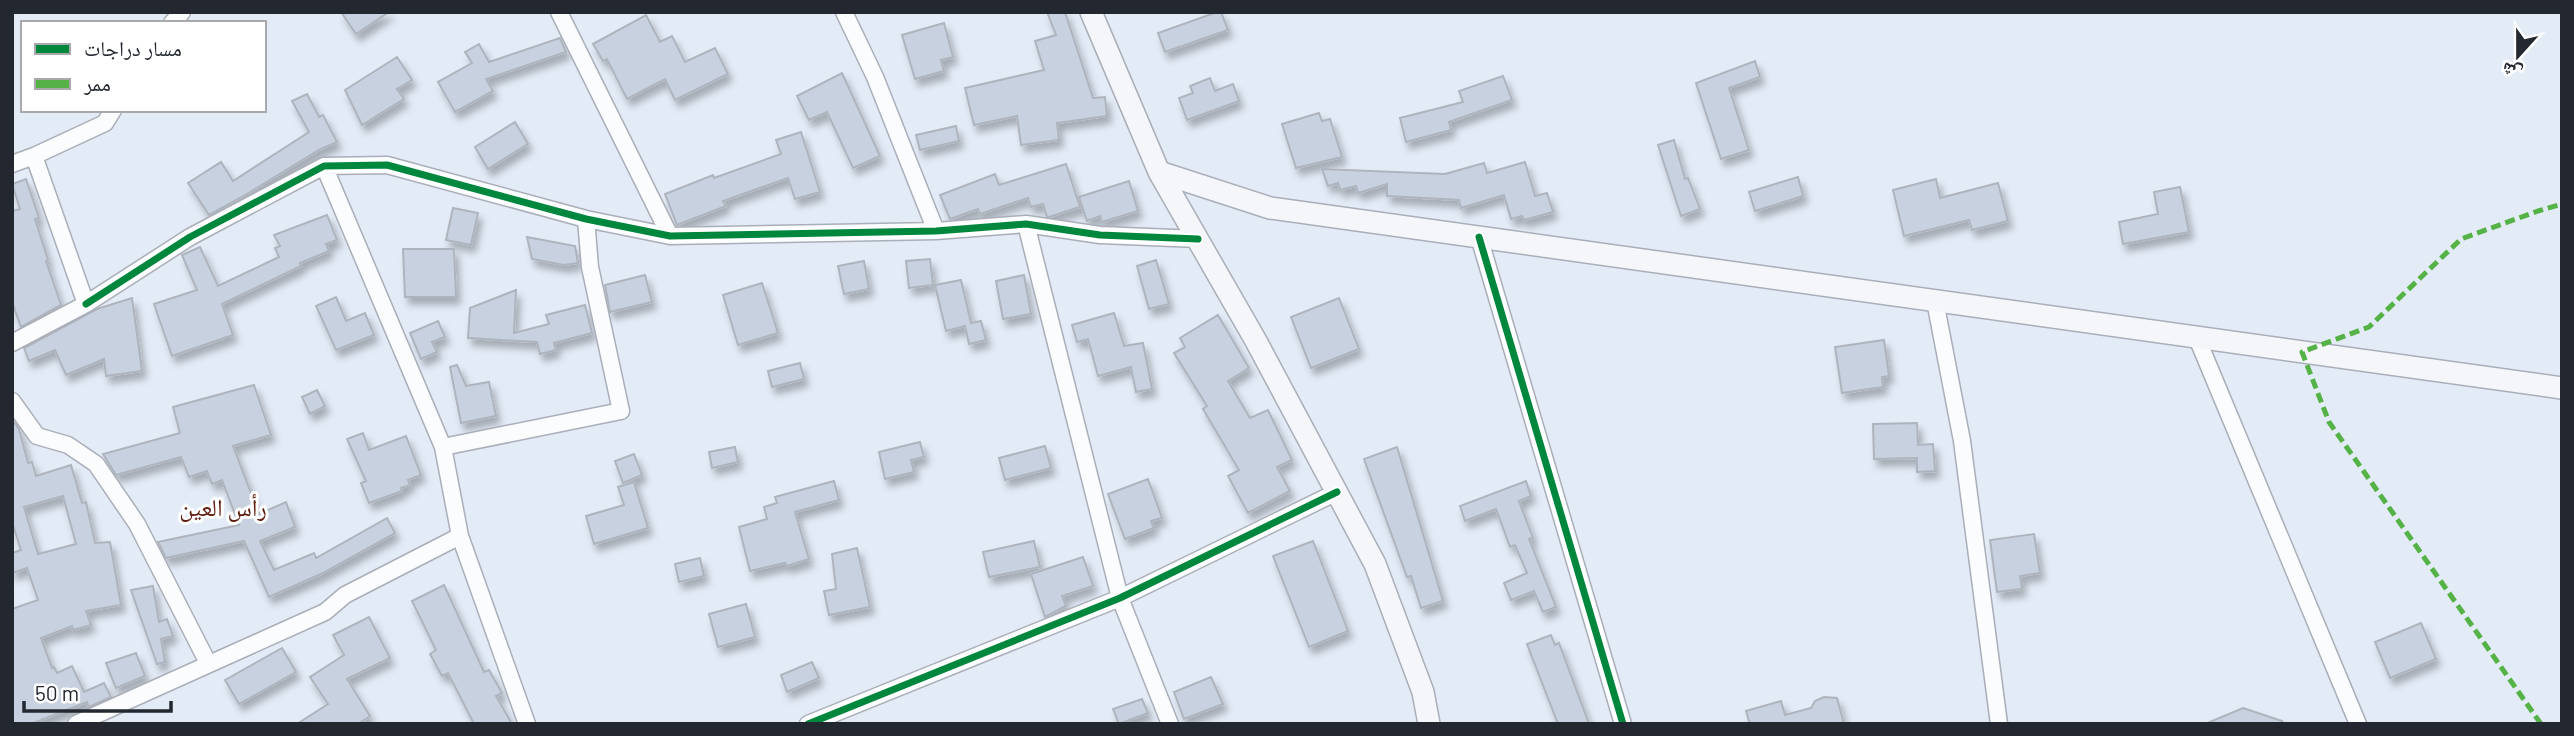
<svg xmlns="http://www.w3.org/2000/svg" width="2574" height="736" font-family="Barlow,'Noto Naskh Arabic',sans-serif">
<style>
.building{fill:#c8d1df;stroke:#aeb4bd;stroke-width:2;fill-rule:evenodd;filter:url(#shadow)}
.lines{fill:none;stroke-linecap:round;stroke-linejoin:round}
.street-casing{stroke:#a9aeb8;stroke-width:19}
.secondary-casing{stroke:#a9aeb8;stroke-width:24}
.street{stroke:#fbfcfe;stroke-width:16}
.secondary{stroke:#f4f6fa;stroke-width:21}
.quiet{stroke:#55b246;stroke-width:5;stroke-dasharray:10 5;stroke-linecap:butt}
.cycleway-casing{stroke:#fff;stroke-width:11}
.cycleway{stroke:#00873e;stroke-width:7}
.labels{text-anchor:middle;stroke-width:6;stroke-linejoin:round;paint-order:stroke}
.quarter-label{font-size:24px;fill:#611e10;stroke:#fff}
</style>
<defs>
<filter id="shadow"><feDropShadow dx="4" dy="7" stdDeviation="3.5" flood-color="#0004"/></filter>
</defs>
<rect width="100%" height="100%" fill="#e3ebf7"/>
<path class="building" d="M 341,12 L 389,12 L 356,34 Z
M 1047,12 L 1065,12 L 1093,98 L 1105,97 L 1107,116 L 1057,123 L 1059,140 L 1021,145 L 1017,116 L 974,125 L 965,88 L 1044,70 L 1035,41 L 1056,35 Z
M 1217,12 L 1221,12 L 1228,30 L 1165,52 L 1158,33 Z
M 646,15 L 660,42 L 672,36 L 685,62 L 715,48 L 728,74 L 675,100 L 665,79 L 627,99 L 607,59 L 603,61 L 593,44 Z
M 944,23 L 953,57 L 941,60 L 944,71 L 915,79 L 902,35 Z
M 560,38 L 566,52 L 486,79 L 493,91 L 455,112 L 438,82 L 472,63 L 465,52 L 479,44 L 489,62 Z
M 397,57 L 412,80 L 397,89 L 404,99 L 362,125 L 345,90 Z
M 1755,61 L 1760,77 L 1729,88 L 1749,150 L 1721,159 L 1696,83 Z
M 842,73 L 880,156 L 853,168 L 827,112 L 809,120 L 797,96 Z
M 1503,76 L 1512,100 L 1449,122 L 1451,130 L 1406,142 L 1400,118 L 1463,102 L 1459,91 Z
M 1210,78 L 1215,91 L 1233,84 L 1239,101 L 1187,120 L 1179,98 L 1193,93 L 1190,86 Z
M 307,94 L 319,117 L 323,115 L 337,142 L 319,150 L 242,197 L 209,215 L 188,183 L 221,162 L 233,181 L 309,132 L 292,101 Z
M 1319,113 L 1322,121 L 1330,119 L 1342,157 L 1296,168 L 1282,124 Z
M 515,122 L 528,144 L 488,169 L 475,147 Z
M 956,126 L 959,141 L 920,150 L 916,135 Z
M 801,132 L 820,192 L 795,199 L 788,178 L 723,201 L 726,206 L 677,225 L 665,194 L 713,175 L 714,178 L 781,154 L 776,140 Z
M 1674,140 L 1685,179 L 1688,178 L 1700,209 L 1681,216 L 1658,145 Z
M 1525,162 L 1535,196 L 1547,193 L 1553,212 L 1524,220 L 1522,216 L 1511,219 L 1504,195 L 1461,208 L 1459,200 L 1387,196 L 1387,184 L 1358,193 L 1356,186 L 1340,190 L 1338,183 L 1328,186 L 1322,169 L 1445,174 L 1484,163 L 1487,173 Z
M 1066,164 L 1080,207 L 1049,217 L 1047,217 L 1043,204 L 1031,207 L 1028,198 L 980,214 L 978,209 L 950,219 L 940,195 L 995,174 L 999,185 Z
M 1798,177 L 1803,196 L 1755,211 L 1749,192 Z
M 26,179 L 39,218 L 35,219 L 48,260 L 46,261 L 61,305 L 21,327 L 12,302 L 12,211 L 20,209 L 12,184 Z
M 1936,179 L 1940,198 L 1998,183 L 2008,221 L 1972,230 L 1969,220 L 1904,236 L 1893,190 Z
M 1129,181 L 1138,211 L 1102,222 L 1100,216 L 1087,221 L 1079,197 Z
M 2180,187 L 2189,232 L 2123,244 L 2119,222 L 2158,214 L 2154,192 Z
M 453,208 L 478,213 L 471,245 L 446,240 Z
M 327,215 L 337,240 L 326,244 L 329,251 L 300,263 L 301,266 L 222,304 L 233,335 L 172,356 L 154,304 L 197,290 L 182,255 L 200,247 L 218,286 L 279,257 L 275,248 L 280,246 L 274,235 Z
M 527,237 L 575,246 L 578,263 L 564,265 L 532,259 Z
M 403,249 L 454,249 L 456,297 L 405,297 Z
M 930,259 L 933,285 L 909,288 L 906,261 Z
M 1156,260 L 1169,304 L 1149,309 L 1137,266 Z
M 864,261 L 869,289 L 844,294 L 838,266 Z
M 645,275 L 652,302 L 610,312 L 605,285 Z
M 1024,275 L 1031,314 L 1003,319 L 996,281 Z
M 961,280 L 971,323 L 981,321 L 986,340 L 969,344 L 965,326 L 946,331 L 935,285 Z
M 762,283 L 778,333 L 738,345 L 723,295 Z
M 516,290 L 514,333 L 549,324 L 546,315 L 585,305 L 592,333 L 554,343 L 556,350 L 540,354 L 537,342 L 468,338 L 470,308 Z
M 336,297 L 346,321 L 365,313 L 374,335 L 336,350 L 316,306 Z
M 132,298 L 142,371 L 106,376 L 104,359 L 66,375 L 55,350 L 29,361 L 24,348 L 97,309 Z
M 1339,298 L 1359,349 L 1311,368 L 1291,317 Z
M 1114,313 L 1124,346 L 1143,343 L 1152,389 L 1136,392 L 1131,367 L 1098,376 L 1088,339 L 1077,342 L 1072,325 Z
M 1218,315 L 1249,368 L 1228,381 L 1250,418 L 1268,410 L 1292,460 L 1277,467 L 1290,491 L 1248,513 L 1228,476 L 1239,470 L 1203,409 L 1207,406 L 1174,353 L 1185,347 L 1180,338 Z
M 438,321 L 445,337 L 432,342 L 437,352 L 421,359 L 410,333 Z
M 1884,340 L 1889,376 L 1882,377 L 1883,387 L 1842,393 L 1835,347 Z
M 800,363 L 804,379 L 772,387 L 768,371 Z
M 457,365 L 466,386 L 489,382 L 496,416 L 461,423 L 450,367 Z
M 254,385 L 271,435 L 233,446 L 259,514 L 286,502 L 295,527 L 260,541 L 274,570 L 314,553 L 316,558 L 387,518 L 395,533 L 321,574 L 269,597 L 244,541 L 166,558 L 158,542 L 239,525 L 222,480 L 212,484 L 207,471 L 189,477 L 181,457 L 116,475 L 103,454 L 180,433 L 173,407 Z
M 317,390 L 325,406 L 310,414 L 302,397 Z
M 14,422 L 19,429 L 28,463 L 32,462 L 36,476 L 71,465 L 82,503 L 86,502 L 95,543 L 110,542 L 121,605 L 86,611 L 91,625 L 73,630 L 72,626 L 41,638 L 52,668 L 54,667 L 57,673 L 72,666 L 84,692 L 104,683 L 111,697 L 89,707 L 87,702 L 31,724 L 12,724 L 12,609 L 38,600 L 27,568 L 12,573 L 12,553 L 21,550 L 12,522 L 12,423 ZM 63,496 L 76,544 L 38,554 L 24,507 Z
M 1917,423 L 1918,445 L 1933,444 L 1935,471 L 1917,472 L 1917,458 L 1874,459 L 1873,424 Z
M 363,433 L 369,450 L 406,436 L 421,475 L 408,480 L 410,485 L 401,488 L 402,491 L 369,503 L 361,483 L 366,481 L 347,439 Z
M 920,442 L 924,457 L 911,460 L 914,472 L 885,479 L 879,452 Z
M 1045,446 L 1051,468 L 1005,480 L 999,458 Z
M 735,447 L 738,462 L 712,468 L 709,452 Z
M 1397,447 L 1443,601 L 1421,608 L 1411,576 L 1407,577 L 1364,459 Z
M 634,454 L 642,475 L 623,483 L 615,461 Z
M 1148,479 L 1162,518 L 1151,521 L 1154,528 L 1125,539 L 1108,494 Z
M 834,481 L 839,500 L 795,512 L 809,559 L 787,566 L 785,563 L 750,571 L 739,527 L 767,519 L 764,507 L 777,503 L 775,497 Z
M 1526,481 L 1531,496 L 1519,501 L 1533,538 L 1529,539 L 1556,607 L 1543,612 L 1534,591 L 1511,600 L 1504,583 L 1527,573 L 1515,545 L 1510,547 L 1496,509 L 1465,521 L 1460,506 Z
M 634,482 L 648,528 L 594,544 L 586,516 L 624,505 L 618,487 Z
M 2034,534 L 2040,573 L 2020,576 L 2022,589 L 1997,592 L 1990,540 Z
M 1034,541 L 1040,567 L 989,577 L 983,552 Z
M 1313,541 L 1348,631 L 1309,647 L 1273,556 Z
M 857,548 L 870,607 L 829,615 L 824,591 L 836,589 L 832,554 Z
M 1083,557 L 1093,586 L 1062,596 L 1066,606 L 1045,617 L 1031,574 Z
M 700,558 L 704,576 L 679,582 L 675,564 Z
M 444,585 L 484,672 L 489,670 L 502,693 L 496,696 L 512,724 L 474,724 L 448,673 L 442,676 L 430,654 L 436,650 L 412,601 Z
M 153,586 L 159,622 L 167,619 L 173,636 L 161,639 L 165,662 L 157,664 L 131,590 Z
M 746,604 L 755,637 L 718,647 L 709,614 Z
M 369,617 L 390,658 L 347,679 L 370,716 L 358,724 L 297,724 L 328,704 L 310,677 L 344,655 L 333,635 Z
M 2421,623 L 2436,659 L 2390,678 L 2375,642 Z
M 1551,635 L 1555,645 L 1559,643 L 1589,724 L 1558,724 L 1527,644 Z
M 282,648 L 296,672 L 239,704 L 225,680 Z
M 136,653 L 145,676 L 116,688 L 106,663 Z
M 812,662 L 819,678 L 787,692 L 781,675 Z
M 1211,677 L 1223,704 L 1184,719 L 1174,692 Z
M 1824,697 L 1837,698 L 1844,724 L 1750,724 L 1746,711 L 1781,701 L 1785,715 L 1811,708 L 1815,701 Z
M 1142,699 L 1148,713 L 1119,724 L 1113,709 Z
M 2243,708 L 2282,721 L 2282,724 L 2205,724 Z"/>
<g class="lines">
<defs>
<path id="street" d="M 559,12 L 670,236
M 844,12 L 875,77 L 936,231
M 172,23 L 182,12
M 34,156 L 105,123 L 113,110
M 12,164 L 34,156 L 86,304 L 12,343
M 324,166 L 443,447 L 621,411 L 590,267 L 586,219
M 1026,224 L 1120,598 L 1170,724
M 1479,237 L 1623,724
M 1935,301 L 1962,441 L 1999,724
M 86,304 L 190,237 L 324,166 L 387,165 L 586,219 L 670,236 L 936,231 L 1026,224 L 1100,235 L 1198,239
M 2197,338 L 2358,724
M 12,401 L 37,436 L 68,445 L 96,464 L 137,524 L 208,663
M 443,447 L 460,536 L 527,724
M 76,724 L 325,612 L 345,595 L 460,536
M 808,724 L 1120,598 L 1337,492"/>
<path id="secondary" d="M 1091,12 L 1159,172 L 1256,341 L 1375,564 L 1423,692 L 1429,724
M 1159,172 L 1270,208 L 2562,388"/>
</defs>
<use href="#street" class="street-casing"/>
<use href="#secondary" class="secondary-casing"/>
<use href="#street" class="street"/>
<use href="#secondary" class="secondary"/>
<path class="quiet" d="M 2541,724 L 2329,422 L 2302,352 L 2369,327 L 2461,239 L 2538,211 L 2562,204"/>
<defs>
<path id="cycleway" d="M 1479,237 L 1623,724
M 86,304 L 190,237 L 324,166 L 387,165 L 586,219 L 670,236 L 936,231 L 1026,224 L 1100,235 L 1198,239
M 808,724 L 1120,598 L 1337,492"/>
</defs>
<use href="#cycleway" class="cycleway-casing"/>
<use href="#cycleway" class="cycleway"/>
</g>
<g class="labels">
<g class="quarter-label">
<text x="223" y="516">رأس العين</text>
</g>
</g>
<rect width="2574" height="736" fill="none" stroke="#232830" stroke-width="28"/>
<rect x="21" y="21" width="245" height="91" fill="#ffffff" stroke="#a7a9ac" stroke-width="2"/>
<rect x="35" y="44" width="35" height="10" fill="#00873e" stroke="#a7a9ac" stroke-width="2"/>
<text x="84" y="56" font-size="21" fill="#232830">مسار دراجات</text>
<rect x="35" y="79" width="35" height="10" fill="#55b246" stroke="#a7a9ac" stroke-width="2"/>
<text x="84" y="91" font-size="21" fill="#232830">ممر</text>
<g transform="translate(2518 56) rotate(201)" stroke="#ffffff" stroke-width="5" paint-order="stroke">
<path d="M0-5L12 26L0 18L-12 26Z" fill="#232830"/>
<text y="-10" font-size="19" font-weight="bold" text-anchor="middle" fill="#232830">ش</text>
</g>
<path d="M24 701v10h147v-10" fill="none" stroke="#232830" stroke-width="3.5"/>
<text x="35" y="701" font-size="21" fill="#232830" stroke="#ffffff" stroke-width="5" paint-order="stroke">50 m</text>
</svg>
